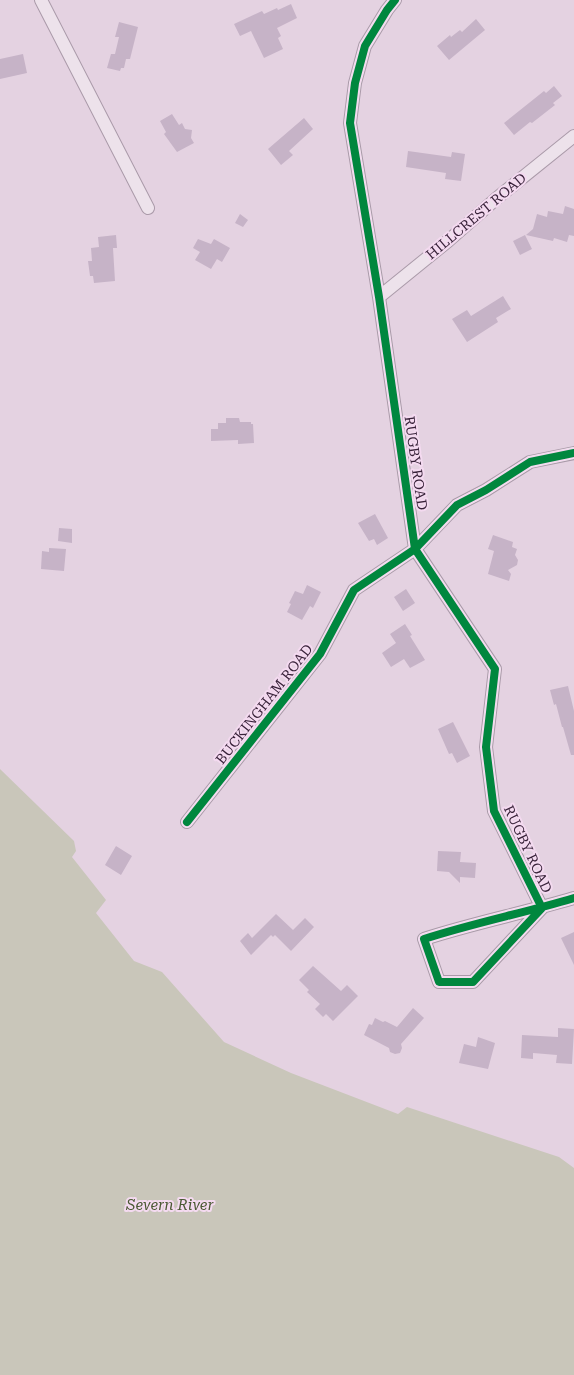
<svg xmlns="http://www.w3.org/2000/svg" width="574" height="1375" font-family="'Roboto Serif',serif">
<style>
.water{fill:#c9c6ba}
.building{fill:#c6b3c7}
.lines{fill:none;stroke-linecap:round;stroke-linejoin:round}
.street-casing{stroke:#aa9aa9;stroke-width:14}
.street{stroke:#ede2eb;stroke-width:12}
.cycleway-casing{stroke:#f4daf0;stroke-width:11}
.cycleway{stroke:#00873e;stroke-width:8}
.labels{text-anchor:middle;stroke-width:4;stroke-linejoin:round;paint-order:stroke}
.street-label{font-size:14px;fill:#382239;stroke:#f4daf0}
.water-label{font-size:15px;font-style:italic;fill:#495832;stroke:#f4daf0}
</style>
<rect width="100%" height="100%" fill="#e4d2e1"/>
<path class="water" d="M 0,769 L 74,841 L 76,851 L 72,857 L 106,900 L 96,913 L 134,961 L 162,972 L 224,1042 L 291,1073 L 398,1114 L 407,1107 L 559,1157 L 574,1168 L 574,1375 L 0,1375 Z"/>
<path class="building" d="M 291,4 L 297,18 L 277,28 L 281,36 L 278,38 L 283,49 L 264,58 L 251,31 L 240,36 L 234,24 L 262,11 L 264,14 L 277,8 L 278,10 Z
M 476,19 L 485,30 L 449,60 L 437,46 L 450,35 L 451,37 L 460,30 L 462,32 Z
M 119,22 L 138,27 L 130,59 L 126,59 L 124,68 L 121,68 L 120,71 L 107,68 L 111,54 L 115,54 L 119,37 L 115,37 Z
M 23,54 L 27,73 L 0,79 L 0,59 Z
M 554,86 L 562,96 L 553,103 L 555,105 L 532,123 L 530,122 L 514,135 L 504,123 L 544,91 L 546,93 Z
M 172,114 L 179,125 L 182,123 L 185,129 L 192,130 L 191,138 L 194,143 L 177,152 L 164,134 L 166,132 L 160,121 Z
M 304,118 L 313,129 L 289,151 L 293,155 L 281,165 L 268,149 Z
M 408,151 L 451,157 L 452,152 L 465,154 L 461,181 L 445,179 L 446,173 L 406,167 Z
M 565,206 L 574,209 L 574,236 L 569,235 L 567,242 L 554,238 L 553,241 L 526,235 L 533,229 L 537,214 L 547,217 L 548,211 L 563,214 Z
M 240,214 L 248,220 L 243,227 L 235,223 Z
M 116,235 L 117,248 L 113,248 L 115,281 L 94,283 L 93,276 L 90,276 L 88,261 L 92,261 L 91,248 L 99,247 L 98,237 Z
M 525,235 L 532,249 L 520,255 L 513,241 Z
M 198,239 L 211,244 L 214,239 L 230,248 L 222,262 L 217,259 L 211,269 L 195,260 L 200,252 L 193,248 Z
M 503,296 L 511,309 L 496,318 L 498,322 L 467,342 L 452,319 L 467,310 L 471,316 Z
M 226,418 L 239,418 L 240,422 L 251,422 L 251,424 L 253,424 L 254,443 L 238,444 L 238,440 L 211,441 L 211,429 L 218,429 L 218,423 L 226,423 Z
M 375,514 L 388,538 L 377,545 L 374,539 L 369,541 L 358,523 Z
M 59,528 L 72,529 L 72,543 L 58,541 Z
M 493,535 L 513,542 L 512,547 L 517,549 L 515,555 L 518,560 L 517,565 L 508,570 L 511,574 L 509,581 L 488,574 L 494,551 L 488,549 Z
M 49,548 L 66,549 L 64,571 L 41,569 L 42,551 L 49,552 Z
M 307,585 L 321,592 L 313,608 L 310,606 L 302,620 L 287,612 L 291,604 L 289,603 L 295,591 L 303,594 Z
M 406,589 L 415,603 L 403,611 L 394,597 Z
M 405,624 L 412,635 L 410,636 L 425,660 L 410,668 L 404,659 L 391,667 L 382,653 L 396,643 L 390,634 Z
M 568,686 L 574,711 L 574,755 L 571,755 L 563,727 L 562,727 L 556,704 L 554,705 L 550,690 Z
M 453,722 L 470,756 L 457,763 L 452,753 L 449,754 L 438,729 Z
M 116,846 L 132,856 L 121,875 L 105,865 Z
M 438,851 L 461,852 L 460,862 L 476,863 L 475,878 L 460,877 L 460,883 L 449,872 L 437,871 Z
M 276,914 L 293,930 L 305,918 L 314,927 L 291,951 L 275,935 L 273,937 L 271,935 L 251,955 L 240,941 L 248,933 L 252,938 Z
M 574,932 L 574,965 L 561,938 Z
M 313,966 L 341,991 L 347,985 L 358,996 L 333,1021 L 326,1014 L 323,1017 L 315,1009 L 320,1004 L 307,992 L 309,990 L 299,980 Z
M 413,1008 L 424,1018 L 401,1044 L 402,1048 L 400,1053 L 395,1054 L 390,1052 L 389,1048 L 364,1035 L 369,1024 L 372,1025 L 375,1018 L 383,1022 L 385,1021 L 397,1027 Z
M 558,1028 L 574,1029 L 572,1064 L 556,1063 L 557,1055 L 533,1053 L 533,1059 L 521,1058 L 522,1035 L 558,1037 Z
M 478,1037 L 495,1043 L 488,1069 L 459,1063 L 464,1044 L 476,1047 Z"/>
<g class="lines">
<defs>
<path id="street" d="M 41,0 L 148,208
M 395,0 L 387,10 L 365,46 L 355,83 L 350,123 L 379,297 L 415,549 L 495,669 L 486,747 L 494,811 L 542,908 L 473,982 L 439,982 L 424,939 C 473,923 524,913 574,898
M 379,297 L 448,241 L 497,198 L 574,136
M 187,822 L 320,654 L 354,590 L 415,549 L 457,505 L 486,490 L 530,462 L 574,453"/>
</defs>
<use href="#street" class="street-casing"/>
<use href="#street" class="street"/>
<defs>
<path id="cycleway" d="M 395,0 L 387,10 L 365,46 L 355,83 L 350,123 L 379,297 L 415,549 L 495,669 L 486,747 L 494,811 L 542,908 L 473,982 L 439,982 L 424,939 C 473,923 524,913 574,898
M 187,822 L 320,654 L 354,590 L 415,549 L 457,505 L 486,490 L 530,462 L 574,453"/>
</defs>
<use href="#cycleway" class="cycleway-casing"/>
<use href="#cycleway" class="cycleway"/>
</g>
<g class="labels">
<g class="street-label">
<text transform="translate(476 216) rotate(-40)" y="5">HILLCREST ROAD</text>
<text transform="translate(416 463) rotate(82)" y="5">RUGBY ROAD</text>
<text transform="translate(264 704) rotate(-52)" y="5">BUCKINGHAM ROAD</text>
<text transform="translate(528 849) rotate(65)" y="5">RUGBY ROAD</text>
</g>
<g class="water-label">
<text x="170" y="1210">Severn River</text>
</g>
</g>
</svg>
